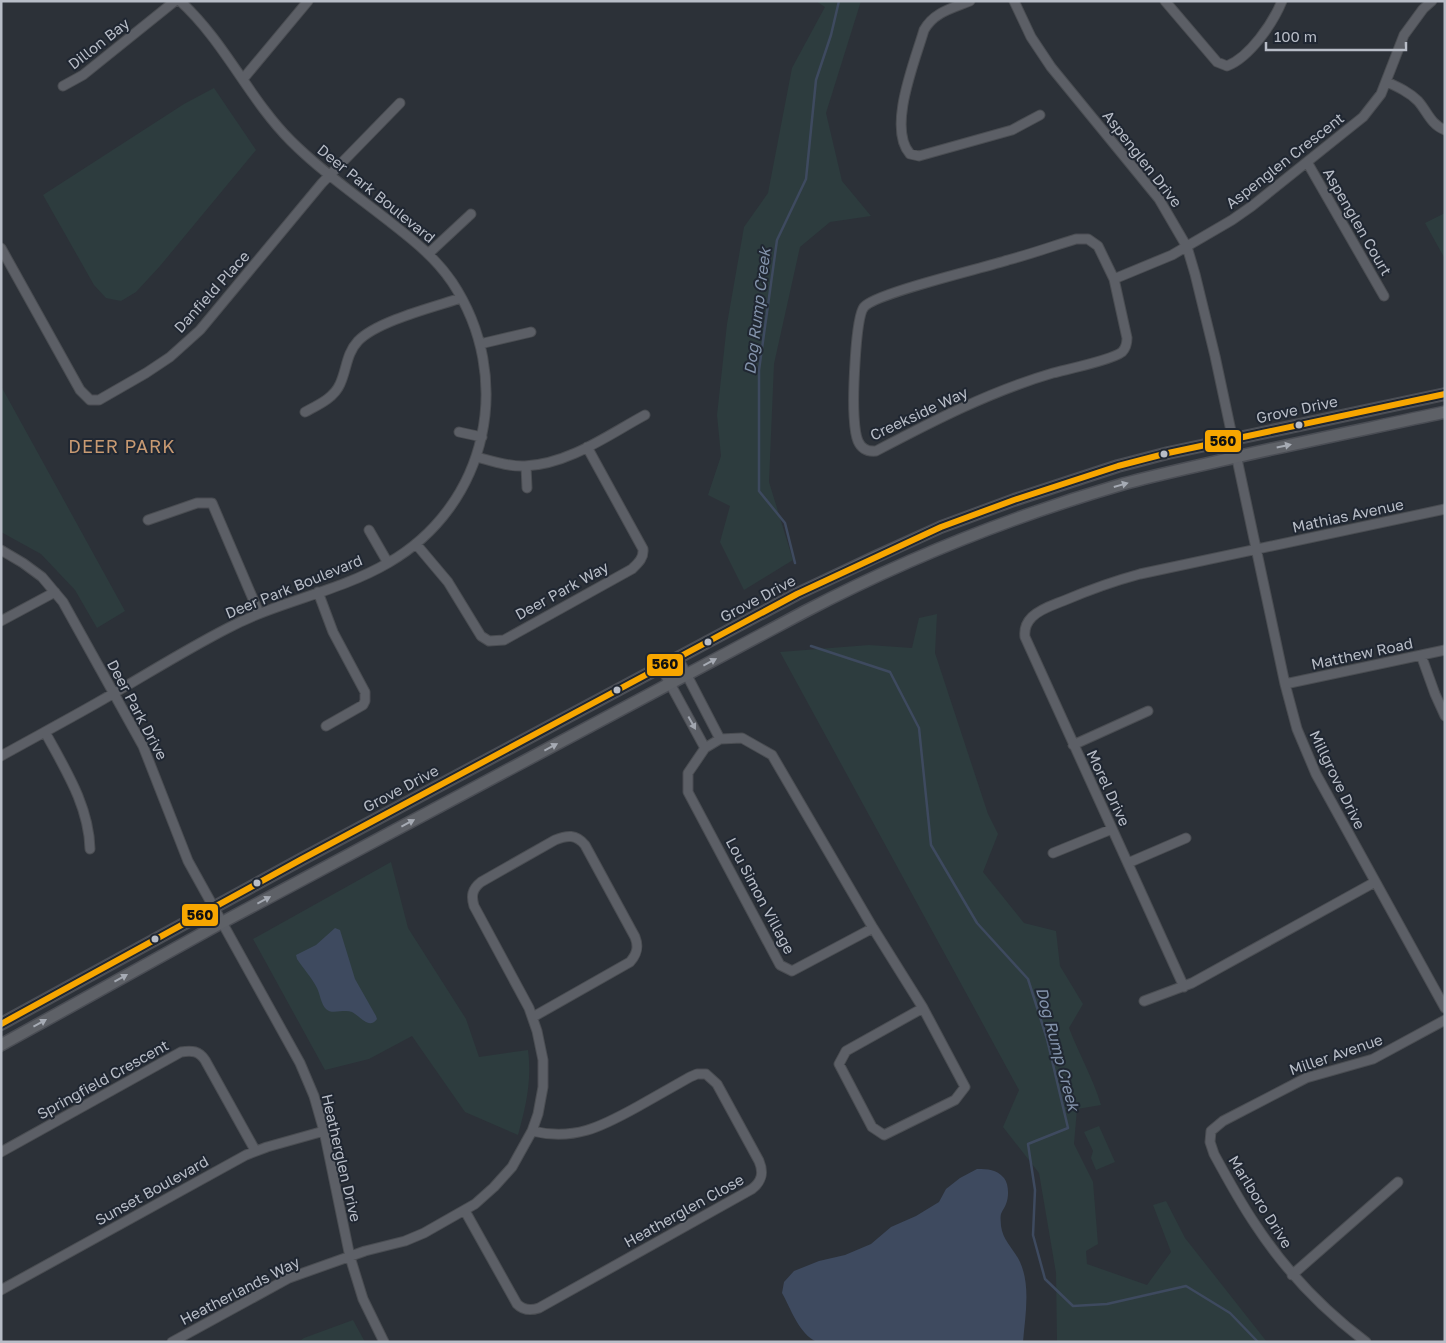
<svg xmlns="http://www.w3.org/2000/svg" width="1446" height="1343" font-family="'Golos Text',sans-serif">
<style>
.green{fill:#2d3c3e}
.water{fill:#3e4a5f}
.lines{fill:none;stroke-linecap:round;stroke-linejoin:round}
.stream{stroke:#3e4a5f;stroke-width:2.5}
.minor-casing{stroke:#4a4d52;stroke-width:11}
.major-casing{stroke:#4a4d54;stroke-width:14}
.minor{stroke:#5c5f66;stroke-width:9}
.major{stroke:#5e6167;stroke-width:11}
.bus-1-casing{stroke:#202732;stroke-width:10}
.bus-1{stroke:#f7a600;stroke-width:6}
.oneway{fill:#a6abb4}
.oneway2{fill:#a1a6af}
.bus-dot{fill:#b8bdc7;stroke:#202732;stroke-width:2}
.labels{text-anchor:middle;stroke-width:4;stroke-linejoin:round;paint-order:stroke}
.street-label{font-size:15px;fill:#b8bdc7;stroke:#202732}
.water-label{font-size:16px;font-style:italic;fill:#8393ab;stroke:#202732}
.quarter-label{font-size:18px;letter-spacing:1px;fill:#c89a72;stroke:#202732}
.line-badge{stroke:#202732;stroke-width:2}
.pale-badge-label{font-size:14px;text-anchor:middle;font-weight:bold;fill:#111}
</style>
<rect width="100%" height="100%" fill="#2c3138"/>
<path class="green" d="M 816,1 L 861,1 L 826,113 L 842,181 L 871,216 L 830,222 L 800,247 L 774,364 L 769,482 L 793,560 L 744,590 L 720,542 L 730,506 L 708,495 L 721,456 L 717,415 L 727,324 L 744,227 L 768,193 L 792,68 L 825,7 Z
M 214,88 L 256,150 L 160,266 L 136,292 L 121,301 L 106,298 L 94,285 L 43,195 L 184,104 Z
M 1445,213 L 1445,259 L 1425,223 Z
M 1,386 L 125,611 L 97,628 L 75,590 L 41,554 L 1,532 Z
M 937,614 L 935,653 L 988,814 L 998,834 L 983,872 L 1024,923 L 1056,931 L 1060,966 L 1083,1004 L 1069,1028 C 1079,1054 1093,1078 1101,1105 L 1077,1109 L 1074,1144 L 1093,1182 L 1098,1244 L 1086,1251 L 1087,1264 L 1147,1285 L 1171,1252 L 1153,1205 L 1166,1201 L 1185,1238 L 1267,1342 L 1057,1342 L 1056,1273 L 1039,1173 L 1003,1127 L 1019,1090 L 780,652 L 869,645 L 912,648 L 919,618 Z
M 391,862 L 408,928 L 466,1019 L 479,1057 L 528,1050 C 532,1080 526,1106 518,1135 L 465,1112 L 412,1036 L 369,1059 L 325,1070 L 253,939 Z
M 1099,1126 L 1115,1162 L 1096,1170 L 1091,1158 L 1093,1151 L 1084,1132 Z
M 353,1320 L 365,1342 L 298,1342 L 304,1338 Z"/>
<path class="water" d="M 335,928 L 340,930 L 355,979 L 376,1016 L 377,1019 C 369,1030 360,1016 352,1012 C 344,1009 331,1015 326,1009 C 321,1004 320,994 317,988 C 312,978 303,968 297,959 L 296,955 L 316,945 Z
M 977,1169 C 988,1169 996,1169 1004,1178 C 1009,1184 1009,1197 1006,1204 C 1005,1207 1002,1211 1001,1214 C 1000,1217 1001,1223 1001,1226 C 1003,1241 1014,1249 1020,1262 C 1031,1286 1025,1317 1023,1342 L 817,1342 C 799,1334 791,1309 782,1293 L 784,1282 L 794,1271 L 819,1261 L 845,1255 L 871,1244 L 891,1227 L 916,1216 L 939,1202 L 946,1189 L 960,1178 Z"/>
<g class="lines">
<path class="stream" d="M 795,563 L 785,523 L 759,491 L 759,370 L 777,240 L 806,179 L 816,80 L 831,35 L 839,1
M 811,646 L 890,672 L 919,728 L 931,845 L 977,923 L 1028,979 L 1047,1039 L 1068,1128 L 1028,1144 L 1035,1190 L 1033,1235 L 1045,1279 L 1073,1306 L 1107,1304 L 1186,1286 L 1230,1313 L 1258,1342"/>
<defs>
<path id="minor" d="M 970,1 C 953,8 934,12 924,30 C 915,61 887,128 910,154 L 919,156 L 1012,130 L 1040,115
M 1014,1 L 1031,37 L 1051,67 L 1159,199 L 1187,247 L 1195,274 L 1215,356 L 1285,684 L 1297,729 L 1316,774 L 1445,1008
M 1165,1 L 1217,62 L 1227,66 C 1250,57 1273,23 1282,1
M 243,79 L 308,1
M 1387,82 C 1398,87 1409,92 1418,101 C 1427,111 1431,125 1445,130
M 63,86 L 83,75 L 175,1
M 1307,162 L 1384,296
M 1076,239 L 1088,239 L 1098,246 L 1114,279 L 1127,338 C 1127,343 1126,348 1122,352 C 1112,360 1068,369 1053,373 C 991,391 933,421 876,451 C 855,453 855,431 854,415 C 853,398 855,318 864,307 C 875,293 984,268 1008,260 C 1031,254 1053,246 1076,239 Z
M 1,248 L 80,390 L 90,400 L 99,400 L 146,373 L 170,357 L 200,330 L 322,183 L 400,103
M 428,254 L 471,214
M 1114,279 L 1172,255 L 1232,220 L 1252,206 L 1363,117 L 1381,94 L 1404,35 L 1423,9 L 1432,1
M 480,344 L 531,332
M 305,412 C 318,405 334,398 340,384 C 347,369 346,354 358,341 C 377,321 434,307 461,298
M 459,432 L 482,437
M 477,457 C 492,461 509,467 525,466 C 569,464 608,435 645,415
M 526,466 L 527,488
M 148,520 L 197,503 L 212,503 L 259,613
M 369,530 L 388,563
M 416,544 L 448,582 L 481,636 L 489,641 L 504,640 L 632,569 C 638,563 644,558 643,549 L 587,447
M 1,550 L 23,563 L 42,577 L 63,602 L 143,746 L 188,861 L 300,1063 L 314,1096 L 324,1131 L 350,1257 L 363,1299 L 384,1342
M 318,592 L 333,632 L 365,692 L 365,701 L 363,705 L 326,726
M 1,621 L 55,592
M 1421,655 L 1435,694 L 1445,716
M 678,658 L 720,739
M 661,667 L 705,748
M 1285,684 L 1445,650
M 45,732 C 65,769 89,806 90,849
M 1073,745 L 1148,711
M 1,756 C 35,737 69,719 102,700 C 144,676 185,650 228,628 C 279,601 338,592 388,563 C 489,505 515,377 452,282 C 435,257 413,240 390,222 C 357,196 321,171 291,141 C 249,99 225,42 180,1
M 1053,853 L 1112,829
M 1128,863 L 1186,838
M 873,928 L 792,971 L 780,965 L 688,792 L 688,773 L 705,748 L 720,739 L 742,738 L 772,755 L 873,928 L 923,1008 L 965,1087 L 955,1100 L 884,1135 L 872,1127 L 839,1064 L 846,1051 L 923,1008
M 1184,987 L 1025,637 C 1024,629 1026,623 1032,617 C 1040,609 1053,605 1063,601 C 1089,590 1114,581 1140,574 L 1445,509
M 1144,1001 L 1192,983 L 1375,882
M 1,1152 L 181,1052 C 192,1050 199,1051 205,1060 L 255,1150
M 465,1211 L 517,1304 C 523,1310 530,1311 539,1308 L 752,1189 C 762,1181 764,1173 759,1161 L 717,1084 L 706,1074 L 697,1074 L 690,1077 C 672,1087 655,1097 637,1107 C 601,1127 574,1141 532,1131
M 1292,1275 L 1398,1182
M 1,1290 L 246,1155 L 267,1147 L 324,1131
M 172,1342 L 289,1278 L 365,1251 L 405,1241 L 424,1233 L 475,1204 L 494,1187 L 512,1167 L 532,1131 L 538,1114 L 543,1087 L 543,1060 L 537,1031 L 529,1008 L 474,906 C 471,896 472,889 481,882 L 555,840 C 567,835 576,834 585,845 L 635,937 C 639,947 637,954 630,962 L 533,1017
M 1366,1342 C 1322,1309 1285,1270 1255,1224 C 1240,1202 1227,1178 1214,1154 L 1210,1142 L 1211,1131 L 1223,1121 L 1306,1078 L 1373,1059 L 1445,1020"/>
<path id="major" d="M 1,1024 L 302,859 L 797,594 L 875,557 L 941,527 L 1014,500 L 1118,466 L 1168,453 L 1445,394
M 1,1045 L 221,923 L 804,612 C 905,559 1013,516 1123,484 C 1156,475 1189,468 1223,460 C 1296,443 1371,428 1445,412"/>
</defs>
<use href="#minor" class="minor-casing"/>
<use href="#major" class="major-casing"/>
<use href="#minor" class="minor"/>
<use href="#major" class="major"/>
<defs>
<path id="bus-1" d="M 1,1024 L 302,859 L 797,594 L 941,527 L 1014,500 L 1118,466 L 1168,453 L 1445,394"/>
</defs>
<use href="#bus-1" class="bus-1-casing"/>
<use href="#bus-1" class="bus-1"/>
</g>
<defs><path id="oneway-solid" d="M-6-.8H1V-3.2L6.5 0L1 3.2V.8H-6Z" transform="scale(1.25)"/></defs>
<g class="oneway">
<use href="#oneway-solid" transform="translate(1284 446) rotate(-12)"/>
<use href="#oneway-solid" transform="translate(1121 485) rotate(-16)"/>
<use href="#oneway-solid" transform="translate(710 662) rotate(-28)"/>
<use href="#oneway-solid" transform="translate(551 747) rotate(-28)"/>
<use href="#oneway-solid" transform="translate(408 823) rotate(-28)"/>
<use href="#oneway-solid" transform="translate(264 900) rotate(-28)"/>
<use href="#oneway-solid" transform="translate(121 978) rotate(-29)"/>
<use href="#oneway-solid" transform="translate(40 1023) rotate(-29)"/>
</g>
<use class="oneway2" href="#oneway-solid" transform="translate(692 723) rotate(61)"/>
<g class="bus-dot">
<circle cx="1299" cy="425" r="4.5"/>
<circle cx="1164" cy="454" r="4.5"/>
<circle cx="708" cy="642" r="4.5"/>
<circle cx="617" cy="690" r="4.5"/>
<circle cx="257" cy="883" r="4.5"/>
<circle cx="155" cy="939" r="4.5"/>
</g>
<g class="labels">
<g class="street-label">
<text transform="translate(99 44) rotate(-38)" y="5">Dillon Bay</text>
<text transform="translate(1142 159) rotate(52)" y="5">Aspenglen Drive</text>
<text transform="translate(1285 161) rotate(-38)" y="5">Aspenglen Crescent</text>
<text transform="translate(376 194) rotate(39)" y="5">Deer Park Boulevard</text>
<text transform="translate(1357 222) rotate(60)" y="5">Aspenglen Court</text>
<text transform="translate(212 292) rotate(-48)" y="5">Danfield Place</text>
<text transform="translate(1297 410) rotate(-12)" y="5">Grove Drive</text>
<text transform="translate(919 414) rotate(-25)" y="5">Creekside Way</text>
<text transform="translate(1348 516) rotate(-12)" y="5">Mathias Avenue</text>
<text transform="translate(294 587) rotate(-22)" y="5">Deer Park Boulevard</text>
<text transform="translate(562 591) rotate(-29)" y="5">Deer Park Way</text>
<text transform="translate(758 599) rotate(-28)" y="5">Grove Drive</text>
<text transform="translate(1362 654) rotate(-12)" y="5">Matthew Road</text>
<text transform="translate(137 710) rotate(62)" y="5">Deer Park Drive</text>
<text transform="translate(1337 780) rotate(64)" y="5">Millgrove Drive</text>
<text transform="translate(1108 788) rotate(65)" y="5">Morel Drive</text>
<text transform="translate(401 789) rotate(-28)" y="5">Grove Drive</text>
<text transform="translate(760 896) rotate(62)" y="5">Lou Simon Village</text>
<text transform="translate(1336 1055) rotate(-19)" y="5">Miller Avenue</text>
<text transform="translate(103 1080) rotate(-29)" y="5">Springfield Crescent</text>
<text transform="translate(341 1158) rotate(77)" y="5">Heatherglen Drive</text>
<text transform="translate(152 1191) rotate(-29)" y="5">Sunset Boulevard</text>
<text transform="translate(1260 1202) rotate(58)" y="5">Marlboro Drive</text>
<text transform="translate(684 1211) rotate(-29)" y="5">Heatherglen Close</text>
<text transform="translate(240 1291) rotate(-27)" y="5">Heatherlands Way</text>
</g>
<g class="water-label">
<text transform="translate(757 311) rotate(-83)" y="6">Dog Rump Creek</text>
<text transform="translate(1058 1049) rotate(75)" y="6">Dog Rump Creek</text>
</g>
<g class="quarter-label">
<text x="122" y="453">DEER PARK</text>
</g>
</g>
<g class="line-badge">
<rect x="1204" y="429" width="38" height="24" rx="5" fill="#f7a600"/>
<rect x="646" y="653" width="38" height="24" rx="5" fill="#f7a600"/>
<rect x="181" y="903" width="38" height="24" rx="5" fill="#f7a600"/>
</g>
<g class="pale-badge-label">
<text x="1223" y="446">560</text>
<text x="665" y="669">560</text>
<text x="200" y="920">560</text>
</g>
<rect width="1446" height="1343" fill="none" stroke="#b8bdc7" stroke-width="5"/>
<path d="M1266 42v8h140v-8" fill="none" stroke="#b8bdc7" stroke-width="2.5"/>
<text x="1274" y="42" font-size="15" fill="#b8bdc7" stroke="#202732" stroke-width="4" paint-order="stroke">100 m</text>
</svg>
